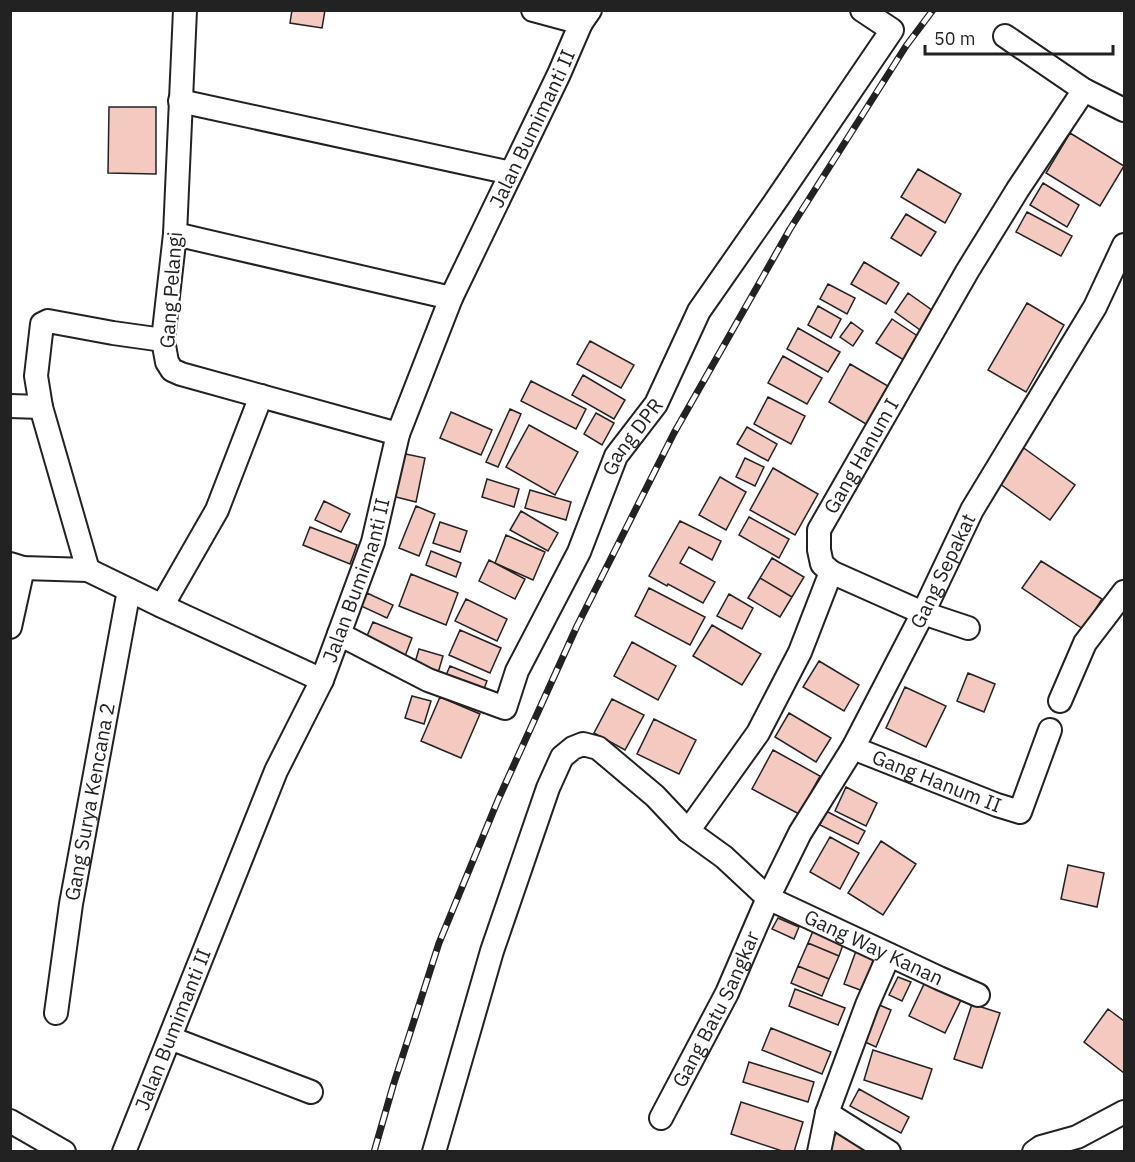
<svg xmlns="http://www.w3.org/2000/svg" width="1135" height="1162" font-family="'IBM Plex Sans',sans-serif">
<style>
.building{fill:#f3c9c0;stroke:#222;stroke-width:1.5}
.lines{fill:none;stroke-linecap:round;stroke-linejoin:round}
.minor-casing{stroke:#222;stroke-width:26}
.minor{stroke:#fff;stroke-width:22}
.rail-casing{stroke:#222;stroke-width:7}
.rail{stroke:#fff;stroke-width:4.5;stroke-dasharray:14;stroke-linecap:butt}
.labels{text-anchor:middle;stroke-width:4.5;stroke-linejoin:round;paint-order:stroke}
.street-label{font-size:20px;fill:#222;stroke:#fff}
</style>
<rect width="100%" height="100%" fill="#fff"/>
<path class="building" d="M 292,10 L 325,10 L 322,28 L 290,23 Z
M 109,107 L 156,107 L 156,174 L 108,173 Z
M 1070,133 L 1124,166 L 1100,206 L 1046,173 Z
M 918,169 L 961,194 L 945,223 L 901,197 Z
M 1043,183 L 1079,205 L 1067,227 L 1030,205 Z
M 1027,212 L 1072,236 L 1061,256 L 1016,232 Z
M 906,214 L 936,232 L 921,256 L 891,238 Z
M 864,262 L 899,283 L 886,304 L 851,284 Z
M 828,284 L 855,298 L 847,314 L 820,299 Z
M 908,293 L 936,313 L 923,332 L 895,312 Z
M 1027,303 L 1064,325 L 1026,392 L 988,370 Z
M 818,306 L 841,319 L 831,338 L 808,325 Z
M 892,319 L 922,339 L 907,362 L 876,343 Z
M 851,322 L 863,331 L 853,346 L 840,337 Z
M 798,328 L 840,352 L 828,372 L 787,349 Z
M 590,341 L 634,365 L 621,388 L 577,364 Z
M 783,356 L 822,378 L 807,404 L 768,383 Z
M 850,364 L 893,389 L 871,427 L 829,402 Z
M 583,375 L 625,400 L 614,419 L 572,395 Z
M 531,381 L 586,409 L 576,429 L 521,401 Z
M 768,397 L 805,416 L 791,444 L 754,424 Z
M 510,409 L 521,414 L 498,467 L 486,462 Z
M 451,412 L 492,430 L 481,455 L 440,438 Z
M 596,413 L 614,423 L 602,445 L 584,434 Z
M 529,425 L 578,452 L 555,495 L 506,467 Z
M 747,427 L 777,444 L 768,461 L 737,444 Z
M 1021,446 L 1075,485 L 1050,520 L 996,481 Z
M 401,453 L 425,458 L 416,502 L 392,496 Z
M 745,458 L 764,467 L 755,486 L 736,477 Z
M 773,468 L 818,494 L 795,535 L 750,510 Z
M 720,477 L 746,492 L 726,530 L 699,515 Z
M 487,479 L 519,489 L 514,507 L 482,497 Z
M 530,490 L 571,502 L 566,520 L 525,508 Z
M 324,501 L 350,514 L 341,532 L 315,520 Z
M 416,506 L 435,514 L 419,556 L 399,548 Z
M 521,511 L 558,533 L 548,551 L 510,530 Z
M 749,517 L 789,539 L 779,558 L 739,535 Z
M 680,521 L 721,541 L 712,560 L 689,547 L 680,563 L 715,582 L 703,603 L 668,584 L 667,586 L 649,576 Z
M 440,522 L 467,531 L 460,552 L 433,543 Z
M 310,527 L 357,545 L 350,564 L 303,545 Z
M 506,535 L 545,552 L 533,580 L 495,563 Z
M 431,551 L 461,563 L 456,577 L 426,565 Z
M 772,558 L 804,577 L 792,597 L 760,578 Z
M 489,560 L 525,579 L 515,599 L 479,581 Z
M 1041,561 L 1102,599 L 1083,629 L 1022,588 Z
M 411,574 L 458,593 L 446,625 L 399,606 Z
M 760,578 L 792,597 L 780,617 L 748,598 Z
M 649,588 L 705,617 L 690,645 L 635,616 Z
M 367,593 L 393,605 L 387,618 L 361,606 Z
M 729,594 L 753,608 L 742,629 L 717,616 Z
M 466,599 L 507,619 L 497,641 L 455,621 Z
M 373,622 L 412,638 L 400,669 L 360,652 Z
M 712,625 L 761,654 L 742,685 L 693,656 Z
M 460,630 L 501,648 L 490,673 L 449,655 Z
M 632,642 L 676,666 L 658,700 L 614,676 Z
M 419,649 L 443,656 L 435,683 L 411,676 Z
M 819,661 L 859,685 L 844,711 L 803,687 Z
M 450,666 L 487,681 L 478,704 L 440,689 Z
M 968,673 L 995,684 L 984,712 L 957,701 Z
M 905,687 L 946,706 L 926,747 L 886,728 Z
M 412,696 L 431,701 L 424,724 L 405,718 Z
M 440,697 L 480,714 L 461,758 L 421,741 Z
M 612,699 L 644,715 L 625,750 L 594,733 Z
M 789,713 L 831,738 L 816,762 L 775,737 Z
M 654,719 L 696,740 L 679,774 L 637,754 Z
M 773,750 L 820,776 L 799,814 L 752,789 Z
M 846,787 L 877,803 L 866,826 L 835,811 Z
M 826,811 L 865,831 L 858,844 L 820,825 Z
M 830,837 L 859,853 L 840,889 L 810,872 Z
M 881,841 L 916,864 L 883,915 L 848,893 Z
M 1068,865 L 1104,873 L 1097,907 L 1061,899 Z
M 778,918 L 799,927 L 794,939 L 772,929 Z
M 815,926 L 845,939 L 839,956 L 808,943 Z
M 808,943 L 839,956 L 829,979 L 798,966 Z
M 856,951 L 874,958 L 863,991 L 844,984 Z
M 798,966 L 829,979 L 822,996 L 791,983 Z
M 898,977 L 911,982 L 902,1001 L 889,995 Z
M 925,982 L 961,1000 L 945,1033 L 909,1016 Z
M 795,989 L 845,1008 L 838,1025 L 789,1006 Z
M 877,1004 L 891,1010 L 876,1047 L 863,1041 Z
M 972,1004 L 1000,1013 L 982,1068 L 954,1059 Z
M 1108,1009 L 1124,1021 L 1124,1073 L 1084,1042 Z
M 771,1028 L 831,1052 L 822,1074 L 762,1050 Z
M 873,1050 L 932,1069 L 922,1099 L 864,1080 Z
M 749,1062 L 814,1082 L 808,1102 L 743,1082 Z
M 859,1089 L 909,1117 L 901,1133 L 850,1106 Z
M 741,1102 L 803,1122 L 794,1152 L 785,1152 L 731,1134 Z
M 839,1128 L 882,1152 L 830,1152 L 827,1150 Z"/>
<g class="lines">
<defs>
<g id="minor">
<path d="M 185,10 L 175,234 L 163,340 L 167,362 L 172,370 L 181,374 L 398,434"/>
<path d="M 533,10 L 581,23"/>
<path d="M 1005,36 L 1084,90 L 1124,110"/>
<path d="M 180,101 L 511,173"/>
<path d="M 175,234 L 451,298"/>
<path d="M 10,406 L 41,407"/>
<path d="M 10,564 L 23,568 L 88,570 L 162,606 L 322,680"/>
<path d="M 88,570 L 41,407 L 36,376 L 42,324 L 48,321 L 113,333 L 163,340"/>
<path d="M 831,572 L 923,613 L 968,628"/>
<path d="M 162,606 L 217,510 L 261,396"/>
<path d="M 10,627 L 23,568"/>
<path id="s1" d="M 339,634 L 428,680 L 505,708 L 517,671 L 579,552 L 616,456 L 656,404 L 699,311 L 775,202 L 892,30 L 862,10"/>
<path d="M 1060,701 L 1085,643 L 1124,592"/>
<path id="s2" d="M 853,748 L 997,805 L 1020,812 L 1050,730"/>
<path id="s3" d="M 688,831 L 758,733 L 800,652 L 831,572 L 822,564 L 819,550 L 819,530 L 968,270 L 1018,189 L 1084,90"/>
<path id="s4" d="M 56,1013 L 71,904 L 129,590"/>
<path d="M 170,1038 L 311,1092"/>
<path d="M 827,1113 L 889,1152"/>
<path id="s5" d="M 661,1118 L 727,993 L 768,898 L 800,833 L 853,748 L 923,613 L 972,510 L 1095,307 L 1124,245"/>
<path d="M 10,1121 L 64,1152"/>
<path id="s6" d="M 124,1152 L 276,771 L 322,680 L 373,542 L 398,434 L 451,298 L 559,74 L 581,23 L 590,10"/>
<path id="s7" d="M 434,1152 L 492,951 L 548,788 L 562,757 L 573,748 L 583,744 L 598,748 L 655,796 L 688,831 L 724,857 L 768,898 L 939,978 L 978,995"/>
<path d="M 819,1152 L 827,1113 L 867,1005 L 889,955"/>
<path d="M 1034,1152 L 1041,1147 L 1077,1137 L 1124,1112"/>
</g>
</defs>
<use href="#minor" class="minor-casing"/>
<use href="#minor" class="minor"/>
<defs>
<path id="rail" d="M 374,1152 L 393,1086 L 439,943 L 498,800 L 577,626 L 674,433 L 790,229 L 906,46 L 933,10"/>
</defs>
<use href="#rail" class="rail-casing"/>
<use href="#rail" class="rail"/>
</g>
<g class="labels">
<g class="street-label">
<text dy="7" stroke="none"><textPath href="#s6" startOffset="1104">Jalan Bumimanti II</textPath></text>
<text transform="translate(171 290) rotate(-86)" y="7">Gang Pelangi</text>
<text dy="7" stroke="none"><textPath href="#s1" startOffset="483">Gang DPR</textPath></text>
<text dy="7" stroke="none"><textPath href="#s3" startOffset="429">Gang Hanum I</textPath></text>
<text dy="7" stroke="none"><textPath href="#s5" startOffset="616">Gang Sepakat</textPath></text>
<text dy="7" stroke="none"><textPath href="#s6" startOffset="618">Jalan Bumimanti II</textPath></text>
<text dy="7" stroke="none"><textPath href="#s2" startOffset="90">Gang Hanum II</textPath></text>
<text dy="7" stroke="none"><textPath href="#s4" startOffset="214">Gang Surya Kencana 2</textPath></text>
<text dy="7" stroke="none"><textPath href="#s7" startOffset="800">Gang Way Kanan</textPath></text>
<text dy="7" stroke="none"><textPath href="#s5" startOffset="122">Gang Batu Sangkar</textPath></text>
<text dy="7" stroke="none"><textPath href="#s6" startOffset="132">Jalan Bumimanti II</textPath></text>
</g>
</g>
<rect width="1135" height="1162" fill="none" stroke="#222222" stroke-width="24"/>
<path d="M925 45v9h188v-9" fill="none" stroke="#222222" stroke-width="3"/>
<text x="934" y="45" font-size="18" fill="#222222" stroke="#ffffff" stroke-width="4.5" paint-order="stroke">50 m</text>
</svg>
